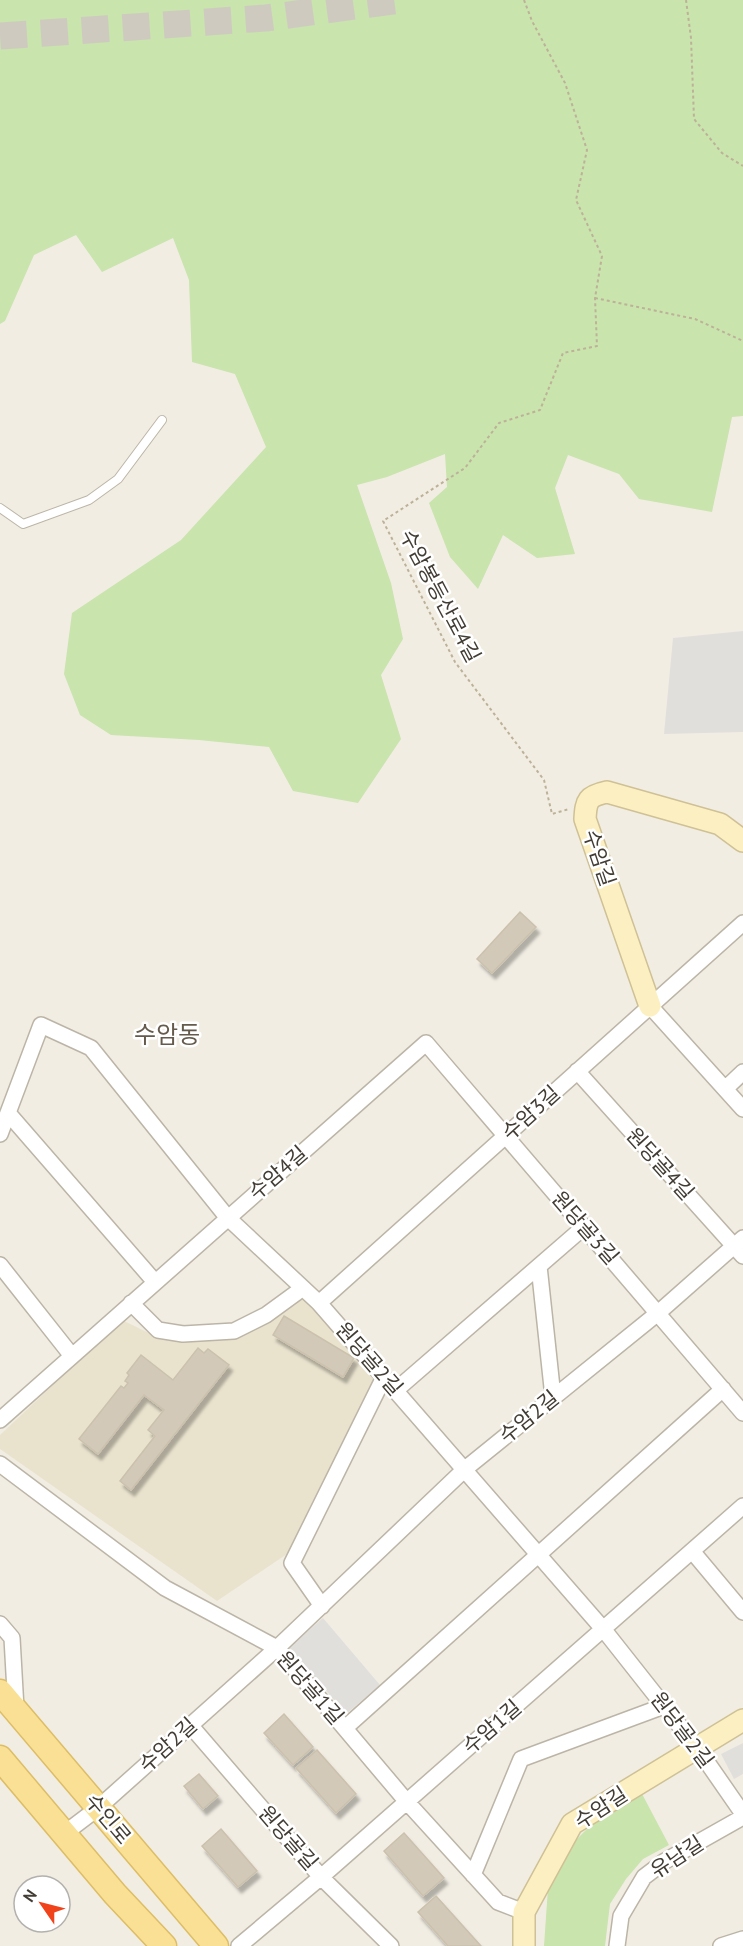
<svg xmlns="http://www.w3.org/2000/svg" width="743" height="1946" font-family="'PT Sans','Noto Sans KR',sans-serif">
<style>
.education{fill:#e9e3ce}
.green{fill:#c9e4ad}
.parking{fill:#e1dfdc}
.building{fill:#d2c9b9;stroke:#ccc1ad;stroke-width:1.5;filter:url(#shadow)}
.lines{fill:none;stroke-linecap:round;stroke-linejoin:round}
.highway-tunnel{stroke:#cecac0;stroke-width:27;stroke-dasharray:27 14;stroke-linecap:butt}
.lane-casing{stroke:#bcb5a7;stroke-width:10}
.street-casing{stroke:#bcb5a7;stroke-width:18}
.secondary-casing{stroke:#cfc195;stroke-width:24}
.primary-casing{stroke:#ddbd65;stroke-width:27}
.path{stroke:#bdb198;stroke-width:2;stroke-dasharray:3 3;stroke-linecap:butt}
.lane{stroke:#fff;stroke-width:8}
.street{stroke:#fff;stroke-width:15}
.secondary{stroke:#fcf0c2;stroke-width:21}
.primary{stroke:#f9e094;stroke-width:24}
.labels{text-anchor:middle;stroke-width:5;stroke-linejoin:round;paint-order:stroke}
.street-label{font-size:21px;fill:#423d34;stroke:#fff}
.quarter-label{font-size:24px;fill:#655b4c;stroke:#fff}
</style>
<defs>
<filter id="shadow"><feDropShadow dx="3.5" dy="6" stdDeviation="1.5" flood-color="#0004"/></filter>
</defs>
<rect width="100%" height="100%" fill="#f1ede3"/>
<path class="education" d="M 304,1297 L 377,1375 L 287,1554 L 217,1601 L 0,1449 L 0,1435 L 122,1320 L 157,1337 L 213,1339 L 240,1337 Z"/>
<path class="green" d="M 0,0 L 743,0 L 743,416 L 732,417 L 712,512 L 639,499 L 619,474 L 568,455 L 555,488 L 575,554 L 537,558 L 503,535 L 478,589 L 450,557 L 429,503 L 447,487 L 445,454 L 387,477 L 357,485 L 391,583 L 403,639 L 381,675 L 401,739 L 358,803 L 293,791 L 269,747 L 199,740 L 111,735 L 80,715 L 64,674 L 72,613 L 181,540 L 266,447 L 235,374 L 192,362 L 189,280 L 173,238 L 102,272 L 76,235 L 34,255 L 5,321 L 0,324 Z
M 641,1792 L 669,1845 L 643,1859 L 626,1879 L 610,1904 L 605,1946 L 544,1946 L 548,1888 L 576,1840 L 595,1821 Z"/>
<path class="parking" d="M 743,631 L 743,732 L 664,734 L 673,638 Z
M 323,1618 L 380,1685 L 346,1714 L 289,1647 Z
M 743,1743 L 743,1774 L 734,1779 L 721,1754 Z"/>
<path class="building" d="M 520,912 L 536,927 L 492,973 L 477,959 Z
M 284,1316 L 354,1358 L 343,1377 L 273,1335 Z
M 198,1348 L 204,1353 L 208,1349 L 229,1365 L 131,1490 L 120,1481 L 155,1436 L 148,1430 L 164,1410 L 144,1395 L 98,1454 L 79,1439 L 121,1386 L 124,1388 L 128,1383 L 125,1381 L 129,1375 L 127,1373 L 141,1355 L 173,1380 Z
M 284,1714 L 313,1747 L 293,1765 L 264,1733 Z
M 317,1750 L 356,1794 L 336,1813 L 296,1768 Z
M 199,1774 L 218,1796 L 203,1809 L 184,1786 Z
M 221,1829 L 257,1871 L 238,1887 L 202,1846 Z
M 404,1833 L 444,1878 L 423,1896 L 384,1851 Z
M 436,1896 L 481,1946 L 448,1946 L 418,1912 Z"/>
<g class="lines">
<path class="highway-tunnel" d="M 0,36 L 266,18 L 400,0"/>
<defs>
<path id="lane" d="M 0,508 L 23,524 L 89,500 L 118,479 L 162,420"/>
<path id="street" d="M 650,1006 L 743,1109
M 577,1071 L 743,1256
M 725,1089 L 743,1072
M 8,1113 L 155,1282
M 0,1134 L 41,1025 L 91,1048 L 227,1217 L 319,1303 L 604,1630 L 698,1749 L 743,1814
M 0,1265 L 72,1356
M 539,1266 L 553,1397
M 131,1303 L 158,1330 L 183,1334 L 234,1331 L 266,1315 L 303,1288
M 319,1303 L 743,923
M 396,1390 L 584,1227
M 0,1420 L 426,1043 L 743,1413
M 0,1464 L 165,1588 L 277,1648 L 407,1802 L 498,1902 L 524,1912
M 692,1551 L 743,1612
M 322,1606 L 292,1563 L 384,1377
M 0,1624 L 12,1638 L 16,1709
M 190,1725 L 321,1877 L 391,1946
M 345,1728 L 723,1389
M 65,1833 L 98,1808 L 277,1648 L 465,1469 L 658,1313 L 743,1238
M 473,1875 L 521,1759 L 664,1706
M 239,1946 L 321,1877 L 743,1506
M 617,1946 L 621,1916 L 644,1877 L 665,1861 L 743,1817
M 721,1946 L 743,1939"/>
<path id="secondary" d="M 650,1006 L 585,819 C 586,800 588,796 607,792 L 720,824 L 743,841
M 524,1946 L 524,1912 L 572,1824 L 743,1720"/>
<path id="primary" d="M 0,1692 L 216,1946
M 0,1758 L 115,1894 L 164,1946"/>
</defs>
<use href="#lane" class="lane-casing"/>
<use href="#street" class="street-casing"/>
<use href="#secondary" class="secondary-casing"/>
<use href="#primary" class="primary-casing"/>
<path class="path" d="M 524,0 L 532,21 L 565,83 L 587,150 L 576,200 L 602,256 L 595,298 L 597,346 L 563,353 L 540,410 L 499,423 L 465,468 L 383,521 L 455,662 L 544,780 L 552,814 L 569,809
M 686,0 L 691,38 L 694,119 L 722,153 L 743,166
M 595,298 L 695,319 L 743,341"/>
<use href="#lane" class="lane"/>
<use href="#street" class="street"/>
<use href="#secondary" class="secondary"/>
<use href="#primary" class="primary"/>
</g>
<g class="labels">
<g class="street-label">
<text transform="translate(440 596) rotate(62)" y="7">수암봉등산로4길</text>
<text transform="translate(599 858) rotate(71)" y="7">수암길</text>
<text transform="translate(531 1113) rotate(-42)" y="7">수암3길</text>
<text transform="translate(660 1164) rotate(48)" y="7">원당골4길</text>
<text transform="translate(278 1173) rotate(-41)" y="7">수암4길</text>
<text transform="translate(585 1228) rotate(49)" y="7">원당골3길</text>
<text transform="translate(369 1359) rotate(49)" y="7">원당골2길</text>
<text transform="translate(529 1417) rotate(-39)" y="7">수암2길</text>
<text transform="translate(310 1688) rotate(49)" y="7">원당골1길</text>
<text transform="translate(492 1727) rotate(-41)" y="7">수암1길</text>
<text transform="translate(682 1730) rotate(53)" y="7">원당골2길</text>
<text transform="translate(168 1745) rotate(-42)" y="7">수암2길</text>
<text transform="translate(601 1808) rotate(-33)" y="7">수암길</text>
<text transform="translate(108 1819) rotate(50)" y="7">수인로</text>
<text transform="translate(288 1838) rotate(49)" y="7">원당골길</text>
<text transform="translate(677 1857) rotate(-33)" y="7">유남길</text>
</g>
<g class="quarter-label">
<text x="167" y="1043">수암동</text>
</g>
</g>
<g transform="translate(42 1904) rotate(305)"><circle r="28" fill="#ffffff" stroke="#b3b1ae" stroke-width="1.5"/>
<path d="M0-4.5L10 22L0 15L-10 22Z" fill="#f0431b"/>
<text y="-9" font-size="16" font-weight="bold" text-anchor="middle" fill="#423d34">N</text>
</g>
</svg>
